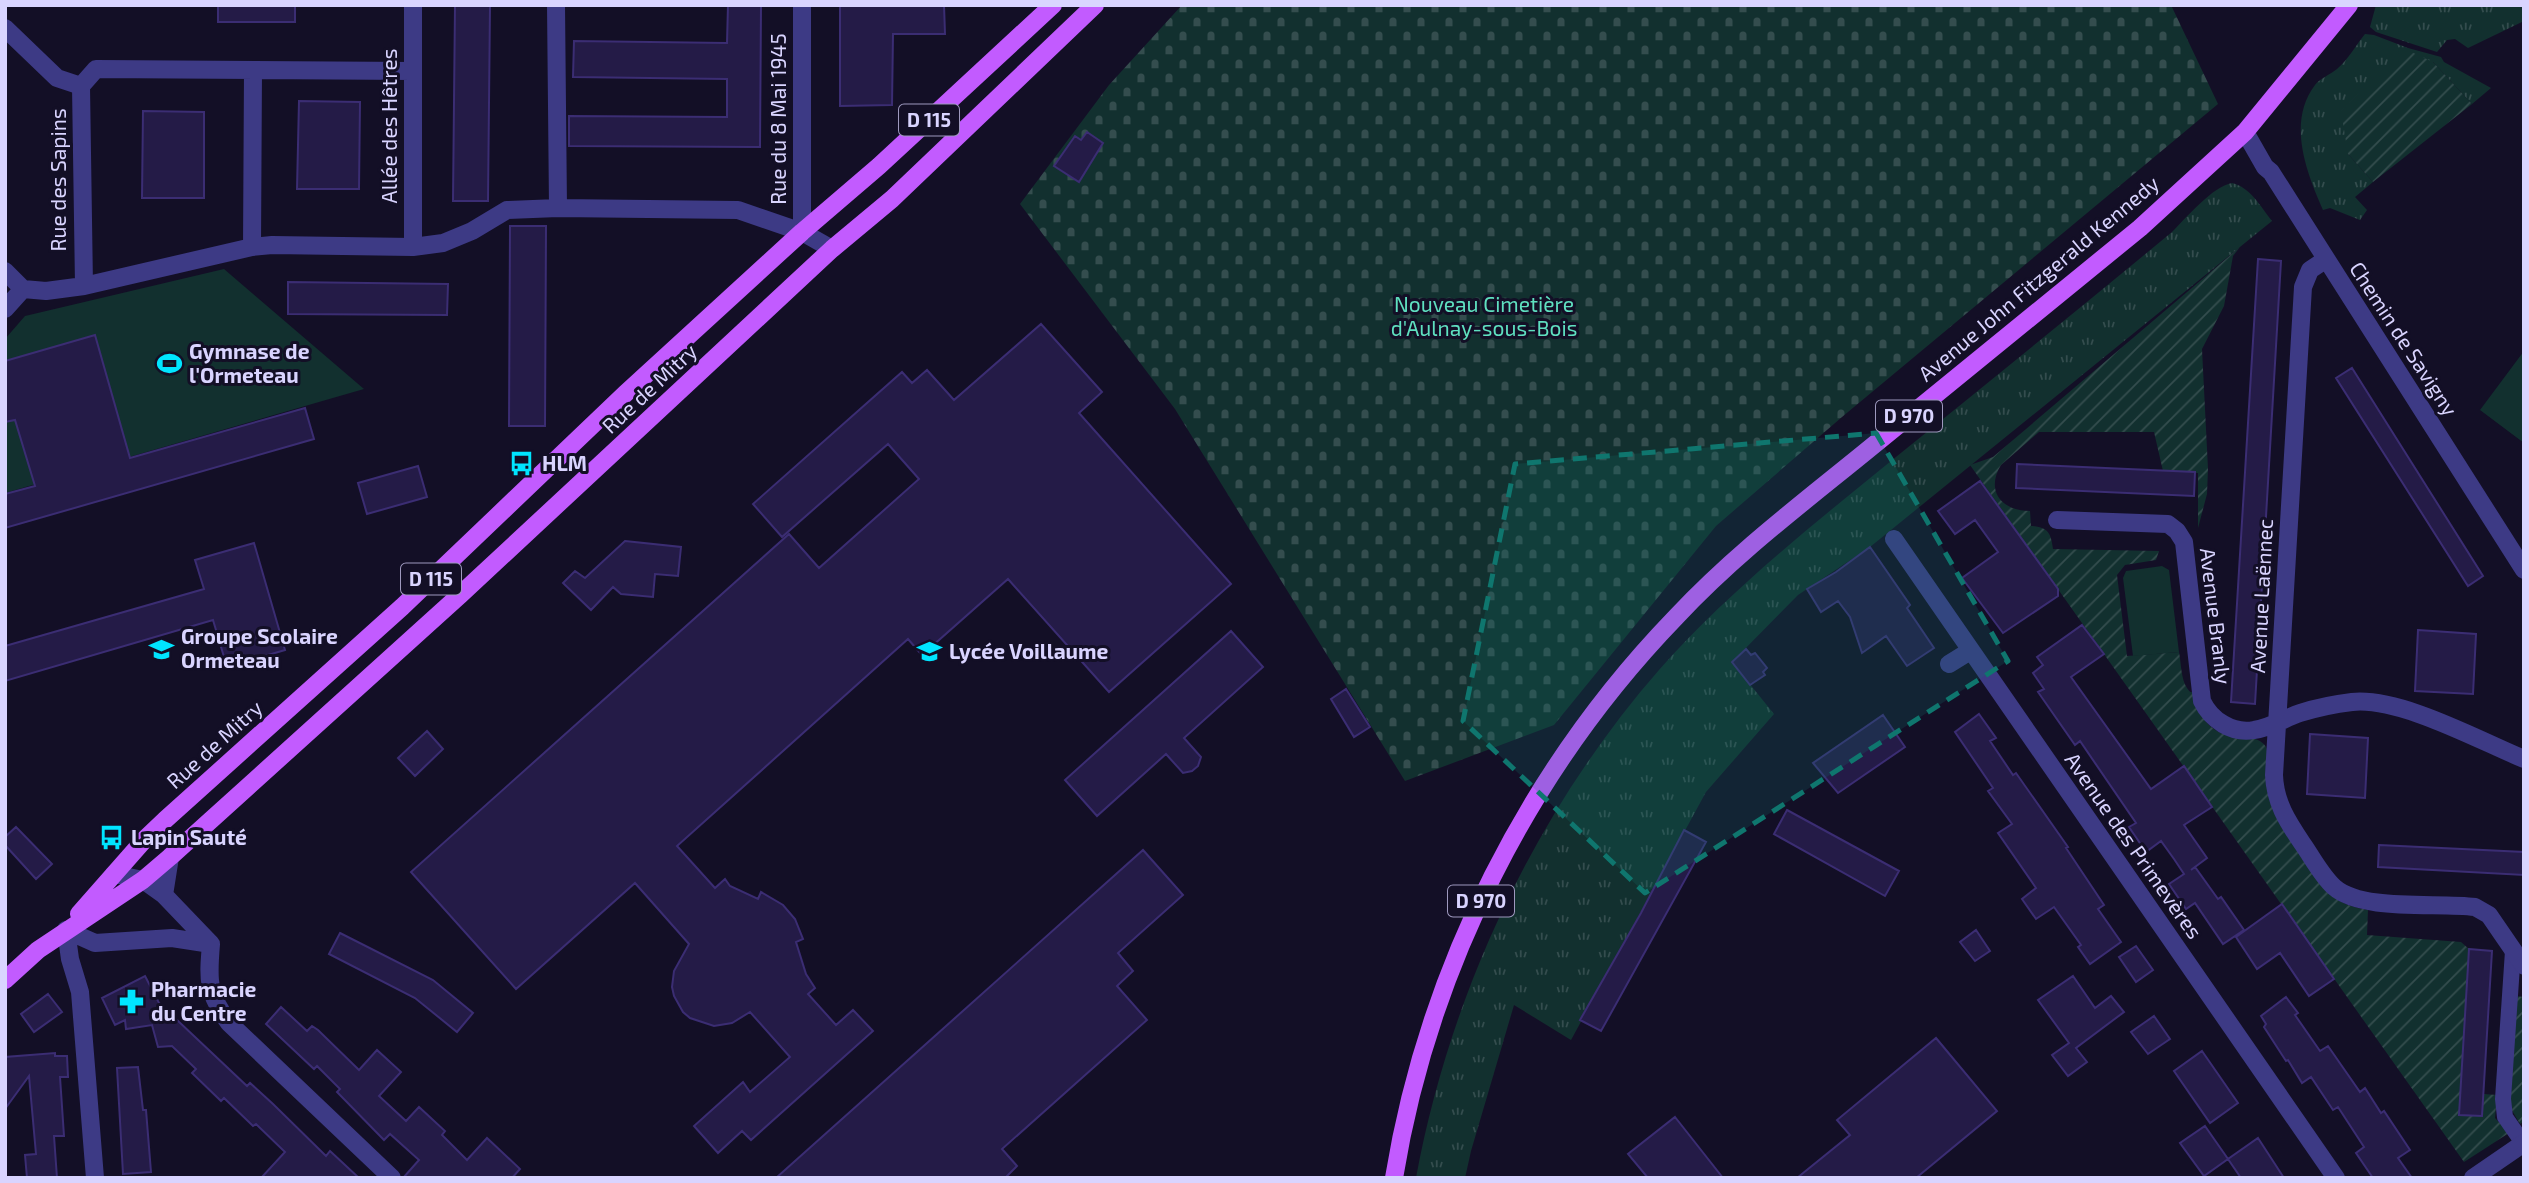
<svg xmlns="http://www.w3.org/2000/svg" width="2529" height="1183" font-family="'Exo 2',sans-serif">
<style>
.grass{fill:url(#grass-tufts)}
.cemetery{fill:url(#cemetery-stones)}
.garden{fill:url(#garden-furrows)}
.pitch{fill:#12302f}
.building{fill:#241b47;stroke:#3b2d73;stroke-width:2}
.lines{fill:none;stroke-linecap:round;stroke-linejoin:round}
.pedestrian{stroke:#3d3a85;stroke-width:16}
.minor{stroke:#3d3a85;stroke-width:18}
.primary{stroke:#c25bff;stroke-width:18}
.marked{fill:#0f766e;fill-opacity:0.2;stroke:#0f766e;stroke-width:5;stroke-dasharray:14 9;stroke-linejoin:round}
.labels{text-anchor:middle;stroke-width:6;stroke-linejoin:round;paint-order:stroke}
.shield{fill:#130f26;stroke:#9e99be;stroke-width:2}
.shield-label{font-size:19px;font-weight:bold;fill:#d9d4ff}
.street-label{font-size:21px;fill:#d9d4ff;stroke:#130f26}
.park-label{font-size:21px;fill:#5fe0c0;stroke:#130f26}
.poi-label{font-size:21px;font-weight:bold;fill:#d9d4ff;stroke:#130f26;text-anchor:start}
</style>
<defs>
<pattern id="grass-tufts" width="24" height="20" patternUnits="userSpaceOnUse" patternTransform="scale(1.75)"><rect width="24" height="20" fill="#12302f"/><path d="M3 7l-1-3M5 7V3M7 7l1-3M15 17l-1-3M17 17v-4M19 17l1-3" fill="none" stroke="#344d4e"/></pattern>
<pattern id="cemetery-stones" width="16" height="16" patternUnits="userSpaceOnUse" patternTransform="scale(1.75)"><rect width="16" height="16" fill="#12302f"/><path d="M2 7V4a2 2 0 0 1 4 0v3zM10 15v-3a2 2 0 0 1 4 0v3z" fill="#344d4e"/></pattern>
<pattern id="garden-furrows" width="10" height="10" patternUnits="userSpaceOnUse" patternTransform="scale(1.75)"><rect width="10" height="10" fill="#12302f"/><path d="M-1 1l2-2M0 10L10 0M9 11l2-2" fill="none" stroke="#344d4e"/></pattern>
</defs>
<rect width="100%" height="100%" fill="#130f26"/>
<path class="grass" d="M 2376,5 L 2524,5 L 2524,21 L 2468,48 L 2455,39 L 2447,40 L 2437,52 L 2376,32 L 2370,27 Z
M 2365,34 L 2374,35 L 2408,48 L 2441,57 L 2444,62 L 2491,88 L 2472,104 L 2433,62 L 2348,154 L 2373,182 L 2355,197 L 2367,210 L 2360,220 L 2330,208 L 2323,210 C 2306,171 2287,122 2315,85 C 2320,78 2330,75 2337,69 C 2348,60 2356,45 2365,34 Z
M 2232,183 C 2250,187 2261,207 2272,221 L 1870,547 L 1798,595 L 1732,662 L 1774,714 L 1706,792 L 1571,1040 L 1514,1005 L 1471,1151 L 1465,1178 L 1416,1178 C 1450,993 1535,812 1659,670 C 1728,592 1810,527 1891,461 C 1985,385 2079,309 2172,232 C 2186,218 2213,186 2232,183 Z"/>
<path class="cemetery" d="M 1182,5 L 2171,5 L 2218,104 L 1842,417 L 1716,526 L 1554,725 L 1405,781 L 1175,409 L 1020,204 L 1109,85 Z"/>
<path class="garden" d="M 2405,49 L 2433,62 L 2472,104 L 2373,182 L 2348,154 L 2341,111 Z
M 2240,247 L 2233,256 L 2224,306 L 2202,349 L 2208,469 L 2207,494 L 2198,528 L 2198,473 L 2163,471 L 2154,432 L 2039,432 L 2001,465 C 1985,491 2002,511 2030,511 L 2031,526 C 2048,527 2051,533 2053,549 L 2159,551 L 2156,560 L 2125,565 L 2117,575 L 2127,656 L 2179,652 C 2181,662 2181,680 2187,688 C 2192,696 2191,688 2194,696 C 2200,713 2204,725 2221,733 C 2234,739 2258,733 2266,747 C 2270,756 2265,781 2268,794 C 2273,816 2321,887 2338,900 C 2348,906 2357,908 2368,910 L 2367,935 L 2461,942 L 2469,949 L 2459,1114 L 2482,1116 L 2484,1094 L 2497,1095 L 2495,1118 L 2509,1133 L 2464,1162 L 1970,465 L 1993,457 Z
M 2516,996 L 2524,997 L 2524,1121 L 2520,1124 L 2510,1107 Z"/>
<path class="pitch" d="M 224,269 L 364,389 L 5,493 L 5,339 L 25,316 Z
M 2524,351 L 2524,443 L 2480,410 Z
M 2162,566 L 2169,570 L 2179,652 L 2133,656 L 2123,578 L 2126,571 Z"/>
<path class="building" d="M 218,5 L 295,5 L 295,22 L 218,22 Z
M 455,5 L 490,5 L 488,201 L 453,201 Z
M 728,5 L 761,5 L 760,147 L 569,146 L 569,116 L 727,117 L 727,79 L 573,77 L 574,41 L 727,43 Z
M 840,5 L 944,5 L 945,34 L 893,34 L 892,105 L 840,106 Z
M 299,101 L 360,102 L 359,189 L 297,189 Z
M 143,111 L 204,112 L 204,198 L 142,198 Z
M 1087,132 L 1103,143 L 1079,182 L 1054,166 L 1075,136 L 1081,140 Z
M 510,226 L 546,226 L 545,426 L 509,426 Z
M 2258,259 L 2281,261 L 2255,704 L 2231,702 Z
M 288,282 L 448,284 L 447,315 L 288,314 Z
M 1041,324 L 1102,392 L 1079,413 L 1231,584 L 1109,692 L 1008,579 L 922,655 L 908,639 L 677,846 L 715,888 L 725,879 L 730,886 L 758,899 L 761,892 L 783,905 L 795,919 L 803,939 L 796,942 L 806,974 L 815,988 L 808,994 L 836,1025 L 853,1010 L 873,1031 L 751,1140 L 742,1131 L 718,1153 L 694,1126 L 743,1082 L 750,1092 L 790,1057 L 750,1012 L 732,1023 L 714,1026 L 690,1018 L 683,1012 L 674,996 L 672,987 L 674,971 L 689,944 L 635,883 L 516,989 L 411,872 L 789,534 L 819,568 L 919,479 L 888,444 L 782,537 L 753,504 L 902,372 L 912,383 L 927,370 L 954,400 Z
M 95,335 L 130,458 L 305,408 L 314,439 L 5,528 L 5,494 L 35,486 L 15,420 L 5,422 L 5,361 Z
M 2352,368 L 2483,576 L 2468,586 L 2336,378 Z
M 2017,464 L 2195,472 L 2194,496 L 2016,488 Z
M 418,466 L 427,497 L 367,514 L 358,483 Z
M 1980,481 L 2058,589 L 2058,596 L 2003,633 L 1962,578 L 1998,552 L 1975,520 L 1955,534 L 1938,511 Z
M 625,541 L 681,547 L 678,576 L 655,574 L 653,597 L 621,594 L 613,587 L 591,610 L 563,583 L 575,571 L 585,578 Z
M 254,543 L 285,650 L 227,667 L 213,620 L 5,681 L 5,646 L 204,589 L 195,560 Z
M 1870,547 L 1910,605 L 1907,608 L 1934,648 L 1907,666 L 1886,636 L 1862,653 L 1850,617 L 1838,601 L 1821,612 L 1807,589 L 1836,572 Z
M 2082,625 L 2104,654 L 2071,677 L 2151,789 L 2184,766 L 2212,807 L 2184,825 L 2207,858 L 2191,870 L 2195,867 L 2218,899 L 2221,897 L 2244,930 L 2223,944 L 2195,903 L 2186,909 L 2169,884 L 2184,874 L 2174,859 L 2161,841 L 2146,852 L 2129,827 L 2136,823 L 2080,741 L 2075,745 L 2038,692 L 2044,689 L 2033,673 L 2043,665 L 2037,657 Z
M 2418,630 L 2476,634 L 2473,694 L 2415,691 Z
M 1231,631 L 1263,667 L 1184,738 L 1201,757 L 1198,766 L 1192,771 L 1183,773 L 1166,754 L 1097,816 L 1065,780 Z
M 1746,649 L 1751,655 L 1755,653 L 1767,668 L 1763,672 L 1765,675 L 1750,685 L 1732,662 Z
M 1346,689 L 1370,727 L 1354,737 L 1331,699 Z
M 1979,714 L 1996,738 L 1990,741 L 2013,775 L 2016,773 L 2068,847 L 2066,848 L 2104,905 L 2098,909 L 2121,942 L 2090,964 L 2078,947 L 2081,945 L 2054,907 L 2036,919 L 2022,899 L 2036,888 L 1998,833 L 2012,824 L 1988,791 L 1993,788 L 1955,732 Z
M 1883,715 L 1905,747 L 1838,793 L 1813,763 Z
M 427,731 L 443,749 L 415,776 L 398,758 Z
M 2310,734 L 2368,738 L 2365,798 L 2307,794 Z
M 1787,810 L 1899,871 L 1885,896 L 1774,834 Z
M 16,827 L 52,864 L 36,879 L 5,845 L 5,837 Z
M 1684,830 L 1706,842 L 1601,1031 L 1580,1020 L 1641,913 Z
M 2379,845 L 2524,852 L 2524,875 L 2378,867 Z
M 1143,850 L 1183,895 L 1118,953 L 1133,971 L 1117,986 L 1147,1020 L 1002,1149 L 1017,1166 L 1005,1178 L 776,1178 Z
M 2282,904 L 2334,979 L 2309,996 L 2280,953 L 2257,969 L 2236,937 Z
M 1976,930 L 1990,951 L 1975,961 L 1960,942 Z
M 340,933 L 433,980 L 473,1013 L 457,1032 L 415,998 L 329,954 Z
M 2136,946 L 2153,970 L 2136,982 L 2119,957 Z
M 2469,949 L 2492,951 L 2482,1116 L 2459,1115 Z
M 145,976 L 159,1003 L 247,1086 L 250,1083 L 273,1104 L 326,1156 L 330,1151 L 359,1178 L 261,1178 L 285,1152 L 256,1124 L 253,1126 L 224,1098 L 221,1101 L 192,1073 L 196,1069 L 172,1046 L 158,1047 L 152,1025 L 126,1029 L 125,1020 L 115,1025 L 102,998 Z
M 2073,976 L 2095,1008 L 2111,996 L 2124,1012 L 2076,1048 L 2087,1062 L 2068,1076 L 2052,1055 L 2069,1043 L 2038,1000 Z
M 48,994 L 62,1012 L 34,1032 L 21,1014 Z
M 2286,997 L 2298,1013 L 2295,1015 L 2320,1051 L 2328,1046 L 2360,1092 L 2365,1088 L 2381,1113 L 2384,1111 L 2410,1150 L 2398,1158 L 2412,1178 L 2373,1178 L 2356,1153 L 2364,1147 L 2338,1107 L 2333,1110 L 2311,1077 L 2302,1083 L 2288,1060 L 2286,1061 L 2264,1027 L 2266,1024 L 2261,1016 Z
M 281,1007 L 307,1031 L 312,1026 L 318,1030 L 359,1070 L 377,1050 L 401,1072 L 379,1096 L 406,1121 L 419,1107 L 445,1131 L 442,1135 L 467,1160 L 487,1138 L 520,1169 L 512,1178 L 403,1178 L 419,1160 L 390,1134 L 384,1140 L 337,1092 L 340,1089 L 317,1066 L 314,1069 L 266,1024 Z
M 2154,1016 L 2170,1039 L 2148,1054 L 2131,1032 Z
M 1936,1038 L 1997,1111 L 1916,1178 L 1797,1178 L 1850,1135 L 1837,1120 Z
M 2202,1051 L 2238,1103 L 2210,1123 L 2174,1071 Z
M 55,1053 L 55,1056 L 67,1056 L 68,1077 L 60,1077 L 64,1136 L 54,1136 L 57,1178 L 27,1178 L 25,1155 L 36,1154 L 29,1076 L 5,1109 L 5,1057 Z
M 138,1067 L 143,1110 L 146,1110 L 151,1172 L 123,1174 L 117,1068 Z
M 1675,1117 L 1723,1178 L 1648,1178 L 1628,1154 Z
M 2205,1126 L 2228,1159 L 2204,1176 L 2180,1143 Z
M 2258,1138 L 2284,1178 L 2241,1178 L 2228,1159 Z"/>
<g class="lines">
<path class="pedestrian" d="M 2513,951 L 2503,1099 L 2505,1117 L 2523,1143"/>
<path class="minor" d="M 556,5 L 558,208
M 5,28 L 57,78 L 81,86
M 81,86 L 96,69 L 413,71
M 81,86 L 84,286
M 2245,132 L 2265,167 L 2271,172 L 2524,570
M 802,232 L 802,5
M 252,247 L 253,70
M 413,247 L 413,5
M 2325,260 L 2310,270 L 2303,287 L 2274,775 C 2275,802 2287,821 2302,843 C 2312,857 2321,875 2334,887 C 2362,912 2437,902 2475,907 L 2489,915 L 2524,966
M 5,271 L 23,289
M 23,289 L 46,291 L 84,286 L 252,247 L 272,245 L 413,247 L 443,243 L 472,231 L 507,210 L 558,208 L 738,210 L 802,232 L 832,249
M 5,309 L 23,289
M 2057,520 L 2168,524 L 2177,531 L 2184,542 L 2202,701 C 2211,720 2232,734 2254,730 C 2270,728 2285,718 2300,713 C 2316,708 2335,704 2352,702 C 2400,697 2478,740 2524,759
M 1894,539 L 2336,1178
M 1949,664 L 1970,651
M 170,857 L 164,895 L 211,944 C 208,979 207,993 229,1023 L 392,1178
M 114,874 L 143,880 L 164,895
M 66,930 L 70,959 L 80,992 L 95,1178
M 66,930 L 95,943 L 172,938 L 211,944
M 2473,1178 L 2524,1143"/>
<path class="primary" d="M 79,914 L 145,839 L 165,820 L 402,607 L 626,393 L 802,232 L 879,166 L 1053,5
M 5,980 L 38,950 L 143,880 L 170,857 L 460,595 L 832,249 L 892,199 L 1095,5
M 1394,1178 C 1428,969 1529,769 1676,617 C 1733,556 1800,505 1864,453 C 1956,377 2048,302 2140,228 L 2245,132 L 2349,5"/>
</g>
<path class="marked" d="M 1876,433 L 2008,661 L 1645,893 L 1463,721 L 1515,464 Z"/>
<defs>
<symbol id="stadium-bare" viewBox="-9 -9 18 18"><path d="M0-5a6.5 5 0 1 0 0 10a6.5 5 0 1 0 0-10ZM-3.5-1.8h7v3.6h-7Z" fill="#00e5ff" stroke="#130f26" stroke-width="2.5" paint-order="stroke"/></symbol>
<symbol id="bus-bare" viewBox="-9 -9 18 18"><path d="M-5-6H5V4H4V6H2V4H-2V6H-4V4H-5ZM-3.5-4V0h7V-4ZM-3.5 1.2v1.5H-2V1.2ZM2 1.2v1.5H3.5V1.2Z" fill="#00e5ff" stroke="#130f26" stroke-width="2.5" paint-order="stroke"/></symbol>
<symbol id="school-bare" viewBox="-9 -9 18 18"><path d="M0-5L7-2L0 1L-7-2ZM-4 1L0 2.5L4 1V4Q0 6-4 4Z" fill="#00e5ff" stroke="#130f26" stroke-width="2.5" paint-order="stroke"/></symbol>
<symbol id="pharmacy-bare" viewBox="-9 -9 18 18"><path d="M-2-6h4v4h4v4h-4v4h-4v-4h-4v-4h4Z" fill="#00e5ff" stroke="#130f26" stroke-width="2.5" paint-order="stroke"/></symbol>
</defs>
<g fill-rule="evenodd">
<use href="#stadium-bare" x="152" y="346" width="35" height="35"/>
<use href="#bus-bare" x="504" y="446" width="35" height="35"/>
<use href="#school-bare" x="144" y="632" width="35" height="35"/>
<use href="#school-bare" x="912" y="634" width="35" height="35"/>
<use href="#bus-bare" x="94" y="820" width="35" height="35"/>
<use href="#pharmacy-bare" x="114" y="984" width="35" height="35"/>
</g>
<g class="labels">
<g class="shield">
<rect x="899" y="104.5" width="60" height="31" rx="5"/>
<rect x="1876" y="400.5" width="66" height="31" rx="5"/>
<rect x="401" y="563.5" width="60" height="31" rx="5"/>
<rect x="1448" y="885.5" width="66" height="31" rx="5"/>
</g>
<g class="shield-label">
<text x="929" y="127">D 115</text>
<text x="1909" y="423">D 970</text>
<text x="431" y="586">D 115</text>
<text x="1481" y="908">D 970</text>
</g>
<g class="street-label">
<text transform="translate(779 119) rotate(-90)" y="7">Rue du 8 Mai 1945</text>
<text transform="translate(390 126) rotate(-90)" y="7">Allée des Hêtres</text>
<text transform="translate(59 180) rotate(-90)" y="7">Rue des Sapins</text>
<text transform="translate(2039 279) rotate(-40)" y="7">Avenue John Fitzgerald Kennedy</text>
<text transform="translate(2403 339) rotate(57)" y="7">Chemin de Savigny</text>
<text transform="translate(650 389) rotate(-43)" y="7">Rue de Mitry</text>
<text transform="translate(2262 596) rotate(-87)" y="7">Avenue Laënnec</text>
<text transform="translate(2215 616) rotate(83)" y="7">Avenue Branly</text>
<text transform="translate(215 745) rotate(-42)" y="7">Rue de Mitry</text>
<text transform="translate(2133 846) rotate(55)" y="7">Avenue des Primevères</text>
</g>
<g class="park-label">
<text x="1484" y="312">Nouveau Cimetière<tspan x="1484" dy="24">d'Aulnay-sous-Bois</tspan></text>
</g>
<g class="poi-label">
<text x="189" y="359">Gymnase de<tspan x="189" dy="24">l'Ormeteau</tspan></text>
<text x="542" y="471">HLM</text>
<text x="181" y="644">Groupe Scolaire<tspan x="181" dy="24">Ormeteau</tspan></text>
<text x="949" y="659">Lycée Voillaume</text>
<text x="131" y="845">Lapin Sauté</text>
<text x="151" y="997">Pharmacie<tspan x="151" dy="24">du Centre</tspan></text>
</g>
</g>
<rect width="2529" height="1183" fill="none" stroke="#d9d4ff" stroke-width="14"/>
</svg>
